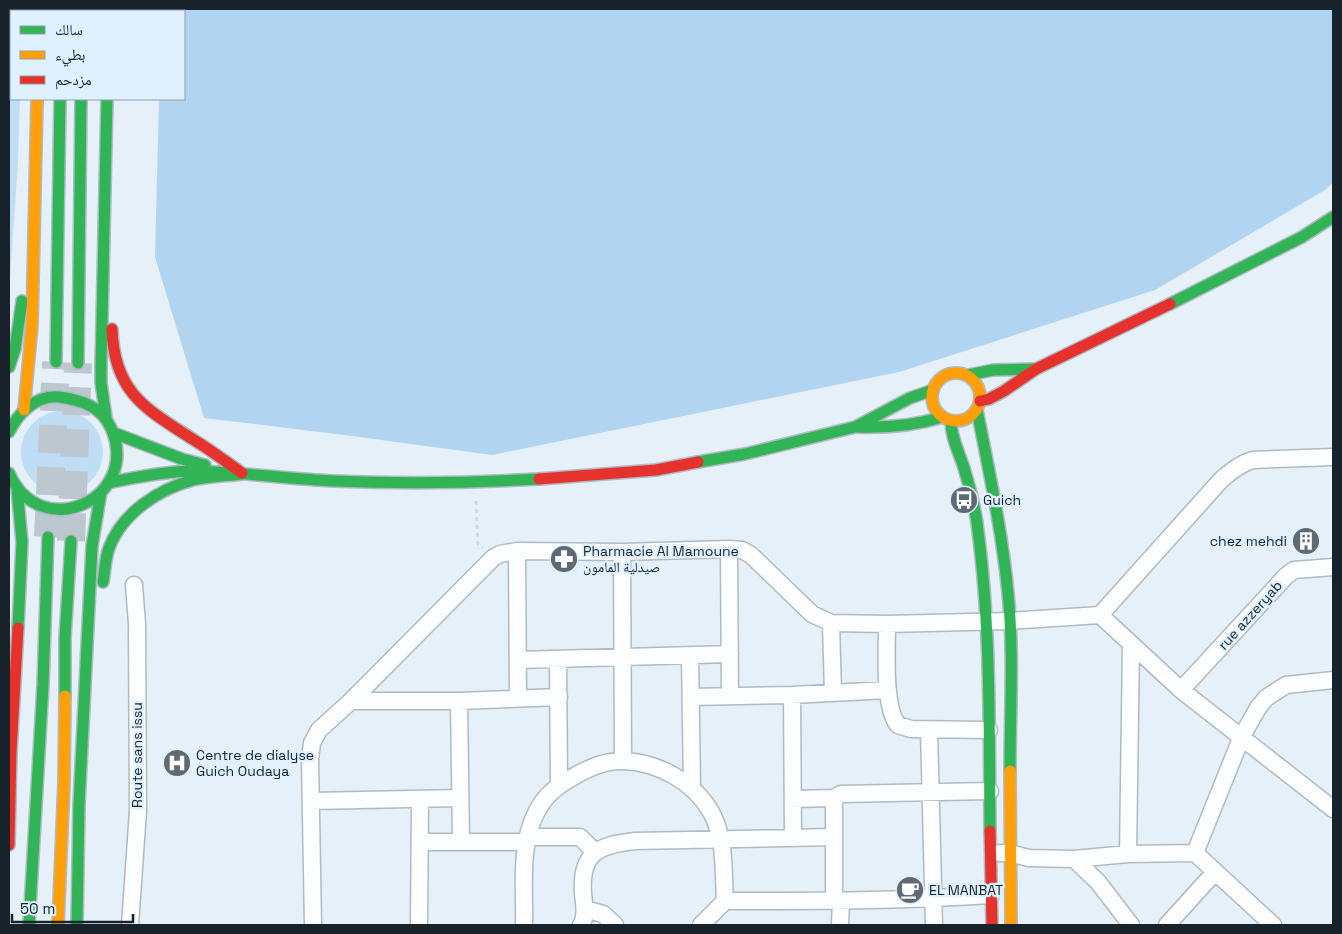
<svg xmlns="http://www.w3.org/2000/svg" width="1342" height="934" font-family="'Space Grotesk','Noto Naskh Arabic',sans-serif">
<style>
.green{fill:#bfdef6}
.forest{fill:#b1d5f0}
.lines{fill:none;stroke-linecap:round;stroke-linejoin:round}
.highway-tunnel{stroke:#bdc7cf;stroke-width:28;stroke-dasharray:28 14;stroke-linecap:butt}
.street-casing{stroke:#b0bac1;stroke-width:19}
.fast-casing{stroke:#b0bac1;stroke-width:14}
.slow-casing{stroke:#b0bac1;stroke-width:14}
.jam-casing{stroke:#b0bac1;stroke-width:14}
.path{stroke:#d4d7da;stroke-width:3;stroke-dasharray:4 4;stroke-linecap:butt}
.street{stroke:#fbfdfe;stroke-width:16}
.fast{stroke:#30b455;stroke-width:11}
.slow{stroke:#ff9f0a;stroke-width:11}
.jam{stroke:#e5322d;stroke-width:11}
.labels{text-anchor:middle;stroke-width:4.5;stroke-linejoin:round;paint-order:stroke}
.poi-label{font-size:14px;fill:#17222b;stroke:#dff1ff;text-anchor:start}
.street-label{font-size:14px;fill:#17222b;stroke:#dff1ff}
</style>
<rect width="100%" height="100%" fill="#e6f0f8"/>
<path class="green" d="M 9,9 L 22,9 L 22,11 L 11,11 L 11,99 L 20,99 L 18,162 L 9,293 Z
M21 452a41 41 0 1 1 82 0a41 41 0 1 1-82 0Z"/>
<path class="forest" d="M 161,9 L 1333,9 L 1333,183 L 1325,190 L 1155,290 L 899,372 L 492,455 L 352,436 L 204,418 L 155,257 L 159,99 L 184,99 L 184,11 L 161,11 Z"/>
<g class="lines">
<path class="highway-tunnel" d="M 48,537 L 56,362
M 71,541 L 78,363"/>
<defs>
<path id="street" d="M 729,549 L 730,696
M 517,551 L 518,698
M 622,552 L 623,761
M 1100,615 L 1181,690 L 1333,809
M 831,623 L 833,693
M 887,624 C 887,647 883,707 898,725 L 911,729 L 989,730
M 690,656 L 692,787
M 558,659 L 559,786
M 518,660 L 730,654
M 1181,690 L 1286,576 L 1294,570 L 1333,567
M 792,695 L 793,837
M 691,697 L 792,695 L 888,690
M 351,701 L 459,701 L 559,697
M 459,701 L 461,842
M 929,730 L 934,925
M 834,798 L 834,901
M 793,799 L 834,798 L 841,794 L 990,791
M 311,801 L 460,798
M 528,837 L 580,837 L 594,851
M 420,842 L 527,842
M 1000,853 L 1009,853 L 1029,858 L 1074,859 L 1128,854 L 1195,853 L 1273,925
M 1195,853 L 1242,736 L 1258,708 L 1266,698 L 1286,685 L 1333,680
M 1128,854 L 1131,644
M 1074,859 L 1098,882 L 1131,925
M 585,909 L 603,914 L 615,925
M 130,925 L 138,811 L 137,624 L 134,585
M 313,925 L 310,759 L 312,743 L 319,730 L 351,701 L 493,558 L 500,554 L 517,551 L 622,552 L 729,549 L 742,550 L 751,555 L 812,614 L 831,623 L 887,624 L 1010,621 L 1100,615 L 1221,480 C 1231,471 1241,463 1253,460 L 1333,457
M 419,925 L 420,799
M 524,925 C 525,890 519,846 536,813 C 544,796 557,786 573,777 C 588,768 605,760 623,761 C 658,762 694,782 711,812 C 726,839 723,871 725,901
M 581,925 C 587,916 584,904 583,894 C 580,852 599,845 635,841 L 833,837
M 701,925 L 725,901 C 814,901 902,901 991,895
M 840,925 L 841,901
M 1167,925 L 1215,872"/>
<path id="fast" d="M 62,9 L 62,11
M 82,9 L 82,11
M 108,9 L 108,11
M 1170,304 L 1302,237 L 1333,217
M 56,362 L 60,99
M 78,363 L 81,99
M 9,367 L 15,349 L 22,301
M 968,375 L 993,370 L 1036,369
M 977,410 C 989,471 1002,531 1008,593 C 1014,652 1010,712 1010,771
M 106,417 L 101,383 L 101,366 L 107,99
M 951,421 C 951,438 959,452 964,468 C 970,488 976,510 978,531 C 991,630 989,731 990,831
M 856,427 C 886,428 914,426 942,417
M 9,432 C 18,413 36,395 59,397 C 81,400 101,406 111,428 C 142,499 40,545 9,473
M 114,433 L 182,459 L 205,465
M 698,462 L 745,454 L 855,427 L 910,398 L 933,390
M 108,483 C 136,477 166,471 194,471 C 241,472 288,479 334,481 C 403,484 471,483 539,479
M 17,488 L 22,542 L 18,628
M 103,582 C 105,571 105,559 109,548 C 122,513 159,489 193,480 C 209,476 226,476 243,474
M 65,696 L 65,638 L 71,541
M 29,925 L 43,685 L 48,537
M 77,925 L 79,805 L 92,546 L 101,492"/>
<path id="slow" d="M932 397a24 24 0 1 1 48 0a24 24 0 1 1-48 0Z
M 24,410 L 32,325 L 37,99
M 1010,771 L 1011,925
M 58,925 L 64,782 L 65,696"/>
<path id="jam" d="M 38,9 L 38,11
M 112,329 C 114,393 146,409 194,440 C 211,450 226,462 242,473
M 980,401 L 989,399 L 1004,391 L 1036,369 L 1170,304
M 539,479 L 656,470 L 698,462
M 990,831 L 992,925
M 9,845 L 11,752 L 18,628"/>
</defs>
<use href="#street" class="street-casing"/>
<use href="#fast" class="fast-casing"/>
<use href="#slow" class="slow-casing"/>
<use href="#jam" class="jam-casing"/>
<path class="path" d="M 476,501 L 478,544 L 483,548"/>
<use href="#street" class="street"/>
<use href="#fast" class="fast"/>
<use href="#slow" class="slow"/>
<use href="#jam" class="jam"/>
</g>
<defs>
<symbol id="bus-disc" viewBox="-11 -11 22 22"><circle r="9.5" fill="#5f6a73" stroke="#dff1ff"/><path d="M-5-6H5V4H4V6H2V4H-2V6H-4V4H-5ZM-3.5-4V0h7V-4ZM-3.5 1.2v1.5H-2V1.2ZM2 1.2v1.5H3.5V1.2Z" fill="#fff"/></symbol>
<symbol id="building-disc" viewBox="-11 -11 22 22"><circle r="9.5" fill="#5f6a73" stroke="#dff1ff"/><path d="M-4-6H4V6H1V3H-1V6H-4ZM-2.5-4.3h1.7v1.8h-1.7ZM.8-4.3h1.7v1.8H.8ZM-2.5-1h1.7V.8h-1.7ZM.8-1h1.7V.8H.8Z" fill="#fff"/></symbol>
<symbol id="pharmacy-disc" viewBox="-11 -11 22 22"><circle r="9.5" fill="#5f6a73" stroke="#dff1ff"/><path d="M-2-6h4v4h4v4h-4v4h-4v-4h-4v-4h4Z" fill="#fff"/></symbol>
<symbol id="hospital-disc" viewBox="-11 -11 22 22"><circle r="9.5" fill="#5f6a73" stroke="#dff1ff"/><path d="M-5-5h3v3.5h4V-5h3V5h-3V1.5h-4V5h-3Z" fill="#fff"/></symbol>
<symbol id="cafe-disc" viewBox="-11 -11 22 22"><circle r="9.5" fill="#5f6a73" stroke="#dff1ff"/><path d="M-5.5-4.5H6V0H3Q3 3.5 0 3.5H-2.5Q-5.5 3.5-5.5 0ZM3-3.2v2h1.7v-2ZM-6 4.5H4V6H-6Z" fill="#fff"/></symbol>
</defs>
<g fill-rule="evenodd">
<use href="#bus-disc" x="948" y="484" width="32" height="32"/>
<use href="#building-disc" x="1290" y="525" width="32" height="32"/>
<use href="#pharmacy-disc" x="548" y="543" width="32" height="32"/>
<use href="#hospital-disc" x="161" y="747" width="32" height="32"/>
<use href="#cafe-disc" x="894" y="874" width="32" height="32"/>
</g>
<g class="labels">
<g class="poi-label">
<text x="983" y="505">Guich</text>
<text x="1287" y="546" text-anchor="end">chez mehdi</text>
<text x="583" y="556">Pharmacie Al Mamoune<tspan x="583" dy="16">صيدلية المامون</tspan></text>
<text x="196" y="760">Centre de dialyse<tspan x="196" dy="16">Guich Oudaya</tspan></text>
<text x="929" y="895">EL MANBAT</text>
</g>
<g class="street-label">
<text transform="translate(1250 615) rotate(-48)" y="5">rue azzeryab</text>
<text transform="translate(137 755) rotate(-90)" y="5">Route sans issu</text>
</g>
</g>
<rect width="1342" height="934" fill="none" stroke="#17222b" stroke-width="20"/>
<rect x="10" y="10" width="175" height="90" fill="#dff1ff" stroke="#8f9eaa"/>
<rect x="20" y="26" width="25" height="8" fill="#30b455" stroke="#8f9eaa"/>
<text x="55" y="35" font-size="15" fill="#17222b">سالك</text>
<rect x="20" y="51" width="25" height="8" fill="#ff9f0a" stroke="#8f9eaa"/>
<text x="55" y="60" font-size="15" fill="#17222b">بطيء</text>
<rect x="20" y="76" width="25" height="8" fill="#e5322d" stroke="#8f9eaa"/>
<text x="55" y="85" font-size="15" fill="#17222b">مزدحم</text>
<path d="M12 914v8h121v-8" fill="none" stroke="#17222b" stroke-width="2.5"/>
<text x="20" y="914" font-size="15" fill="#17222b" stroke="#dff1ff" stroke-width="4" paint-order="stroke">50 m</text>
</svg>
